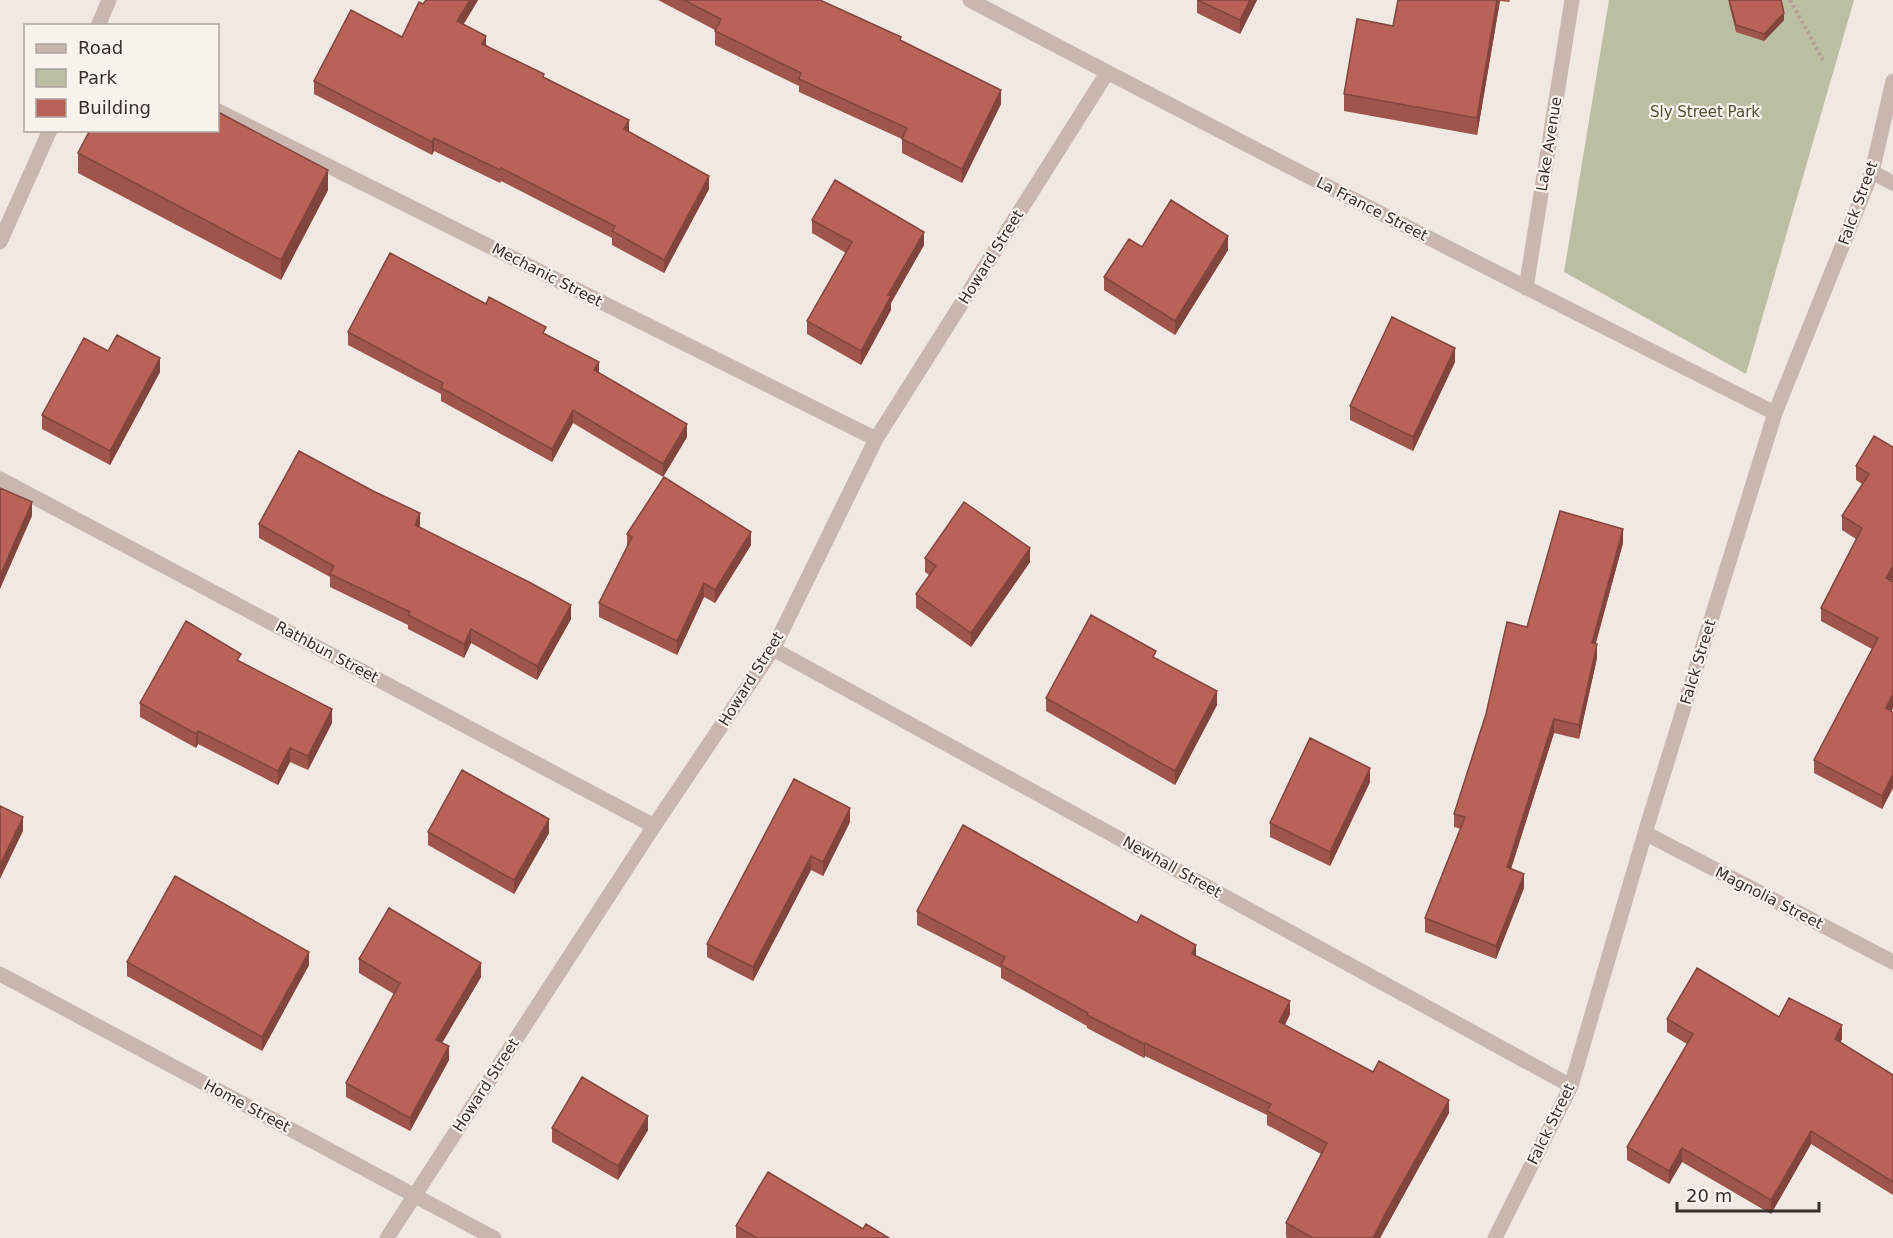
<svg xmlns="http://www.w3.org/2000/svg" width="1893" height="1238" font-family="'DejaVu Sans',sans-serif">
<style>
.green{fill:#babfa3}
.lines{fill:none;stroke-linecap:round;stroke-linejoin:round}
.path{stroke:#b4a199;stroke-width:4;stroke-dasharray:3 3;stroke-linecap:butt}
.minor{stroke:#c9b7af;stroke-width:15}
.wall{fill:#9f544c}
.shaded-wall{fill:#82453e}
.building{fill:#b96258;stroke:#82453e;stroke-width:1.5}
.labels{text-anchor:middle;stroke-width:4.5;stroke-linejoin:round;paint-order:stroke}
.park-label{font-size:15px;fill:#4c5432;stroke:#f9f3ee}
.street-label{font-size:15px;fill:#382e2c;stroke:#f9f3ee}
</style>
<rect width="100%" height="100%" fill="#f1e8e2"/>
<path class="green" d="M 1609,0 L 1854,0 L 1746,374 L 1564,272 Z"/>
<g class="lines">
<path class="path" d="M 1790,0 L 1823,60"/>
<path class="minor" d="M 970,0 C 1236,141 1506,278 1775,413
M 98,26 L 109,0
M 218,111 L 876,439
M 1872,172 L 1893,183
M 0,242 L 50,130
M 1526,288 L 1572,0
M 0,479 L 654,826
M 773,649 L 1571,1086
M 1645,833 L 1893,962
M 0,974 L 494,1238
M 387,1238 L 654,826 L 773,649 L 876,439 L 1107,73
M 1495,1238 L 1571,1086 L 1645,833 L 1775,413 L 1872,172 L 1893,81"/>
</g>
<path class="wall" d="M 426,0 L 478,0 L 463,25 L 486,45 L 544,78 L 629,132 L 709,189 L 664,273 L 612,245 L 612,238 L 501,181 L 500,183 L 434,151 L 432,155 L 314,94 L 314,81 L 402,37 Z
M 658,0 L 820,0 L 901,41 L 1001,104 L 962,183 L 902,153 L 902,139 L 799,92 L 799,86 L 715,45 L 715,30 Z
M 1197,0 L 1257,0 L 1240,34 L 1197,13 Z
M 1398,0 L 1510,0 L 1509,2 L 1500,1 L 1477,135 L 1344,111 L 1344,94 L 1393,26 Z
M 1729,0 L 1781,0 L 1784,20 L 1764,41 L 1736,32 L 1729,4 Z
M 78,153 L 328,190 L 281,280 L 78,173 Z
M 812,220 L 924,245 L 891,303 L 891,310 L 861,365 L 807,334 L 807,321 L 846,253 L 812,233 Z
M 1142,247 L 1228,250 L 1175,335 L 1104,290 L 1104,277 Z
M 486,304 L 546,334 L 687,437 L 663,477 L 573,423 L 552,462 L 441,401 L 441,394 L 348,345 L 348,332 Z
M 1455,362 L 1413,451 L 1350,420 L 1350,406 Z
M 160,372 L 110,465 L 42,429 L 42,415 Z
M 1874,436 L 1892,581 L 1893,582 L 1893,708 L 1891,711 L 1893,712 L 1893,788 L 1882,809 L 1814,773 L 1814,760 L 1872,649 L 1821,621 L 1821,608 L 1856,539 L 1842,530 L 1842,516 L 1862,484 L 1856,480 L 1856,466 Z
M 259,524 L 420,527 L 571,619 L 537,680 L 471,643 L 464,658 L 408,629 L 408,625 L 330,587 L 330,577 L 259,538 Z
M 627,534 L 751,545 L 715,603 L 704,597 L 677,655 L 599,617 L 599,603 L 627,548 Z
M 1623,543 L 1596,643 L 1597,658 L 1579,739 L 1554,733 L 1511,869 L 1524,888 L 1496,959 L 1425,932 L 1425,918 L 1461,829 L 1454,827 L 1454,814 L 1527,627 Z
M 925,558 L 1030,562 L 971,647 L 916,608 L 916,594 L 929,575 L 925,572 Z
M 1156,659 L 1217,705 L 1175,785 L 1046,711 L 1046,698 Z
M 241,662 L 332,723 L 308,770 L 290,762 L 278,785 L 198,744 L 196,748 L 140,717 L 140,703 Z
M 1370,782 L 1330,866 L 1270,837 L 1270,823 Z
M 850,822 L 823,876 L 811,870 L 753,981 L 707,957 L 707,944 Z
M 428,832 L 549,833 L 514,894 L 428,845 Z
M 917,911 L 1196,957 L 1290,1014 L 1285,1025 L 1449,1113 L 1380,1238 L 1287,1238 L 1286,1237 L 1286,1223 L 1321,1154 L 1267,1125 L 1267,1115 L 1145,1056 L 1144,1058 L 1087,1028 L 1087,1026 L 1001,978 L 1001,968 L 917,925 Z
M 359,959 L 481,977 L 442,1043 L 449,1060 L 410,1131 L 346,1097 L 346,1083 L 394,994 L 359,973 Z
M 127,962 L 309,965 L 262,1051 L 127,976 Z
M 1779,1017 L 1842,1039 L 1840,1042 L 1893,1075 L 1893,1195 L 1811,1144 L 1771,1214 L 1682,1162 L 1669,1184 L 1627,1160 L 1627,1147 L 1687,1044 L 1667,1032 L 1667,1019 Z
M 552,1128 L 648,1130 L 618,1180 L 552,1142 Z
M 736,1226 L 889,1238 L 736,1238 Z"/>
<path class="shaded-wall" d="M 470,0 L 478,0 L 457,35 L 457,21 Z
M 1250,0 L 1257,0 L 1240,34 L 1240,20 Z
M 1497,0 L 1500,0 L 1477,135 L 1477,118 Z
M 1784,13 L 1784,20 L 1764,41 L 1764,34 Z
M 486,36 L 486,50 L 482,44 Z
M 1001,90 L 1001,104 L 962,183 L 962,169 Z
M 629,120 L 629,133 L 624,129 Z
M 434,138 L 434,151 L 432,155 L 432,142 Z
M 328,170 L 328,190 L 281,280 L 281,260 Z
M 709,176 L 709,189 L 664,273 L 664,260 Z
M 924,232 L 924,245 L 891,303 L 891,310 L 861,365 L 861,351 L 888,295 Z
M 1228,236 L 1228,250 L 1175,335 L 1175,321 Z
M 1455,348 L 1455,362 L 1413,451 L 1413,437 Z
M 160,358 L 160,372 L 110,465 L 110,451 Z
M 599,362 L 599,375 L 594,370 Z
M 573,410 L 573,423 L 552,462 L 552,449 Z
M 687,424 L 687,437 L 663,477 L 663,464 Z
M 32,502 L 32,516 L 0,589 L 0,576 Z
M 420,513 L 420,527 L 415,539 L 415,525 Z
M 1623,529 L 1623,543 L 1592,656 L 1592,643 Z
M 751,532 L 751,545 L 715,603 L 715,590 Z
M 1030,548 L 1030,562 L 971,647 L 971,633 Z
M 1893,566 L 1893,580 L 1886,592 L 1886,578 Z
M 704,583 L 704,597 L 677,655 L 677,641 Z
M 571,605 L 571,619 L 537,680 L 537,666 Z
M 471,629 L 471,643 L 464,658 L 464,644 Z
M 1597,644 L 1597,658 L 1579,739 L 1579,725 Z
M 1217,691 L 1217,705 L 1175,785 L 1175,771 Z
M 1893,694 L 1893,708 L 1886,722 L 1886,708 Z
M 332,709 L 332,723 L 308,770 L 308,756 Z
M 1554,719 L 1554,733 L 1507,881 L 1507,867 Z
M 198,731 L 198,744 L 196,748 L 196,734 Z
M 290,748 L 290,762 L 278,785 L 278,771 Z
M 1370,768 L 1370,782 L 1330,866 L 1330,852 Z
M 1893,774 L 1893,788 L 1882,809 L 1882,796 Z
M 850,808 L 850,822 L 823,876 L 823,862 Z
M 23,817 L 23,831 L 0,879 L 0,865 Z
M 549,819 L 549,833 L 514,894 L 514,880 Z
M 811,856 L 811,870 L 753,981 L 753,967 Z
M 1524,874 L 1524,888 L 1496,959 L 1496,946 Z
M 1196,945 L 1196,959 L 1192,954 Z
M 309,952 L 309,965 L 262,1051 L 262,1037 Z
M 481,963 L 481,977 L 436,1053 L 436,1040 Z
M 1290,1001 L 1290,1014 L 1279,1036 L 1279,1022 Z
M 1842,1025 L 1842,1039 L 1835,1053 L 1835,1039 Z
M 1145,1043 L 1145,1056 L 1144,1058 L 1144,1044 Z
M 449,1046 L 449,1060 L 410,1131 L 410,1118 Z
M 1449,1100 L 1449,1113 L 1380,1238 L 1373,1238 L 1386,1212 Z
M 648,1116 L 648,1130 L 618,1180 L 618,1166 Z
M 1811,1131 L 1811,1144 L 1771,1214 L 1771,1200 Z
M 1682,1148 L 1682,1162 L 1669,1184 L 1669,1171 Z"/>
<path class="building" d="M 426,0 L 470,0 L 457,21 L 486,36 L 482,44 L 544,74 L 543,77 L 629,120 L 624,129 L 709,176 L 664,260 L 612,231 L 615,226 L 501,168 L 500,170 L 434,138 L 432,142 L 314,81 L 351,10 L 402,37 L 419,2 L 423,4 Z
M 684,0 L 820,0 L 901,37 L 900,40 L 1001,90 L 962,169 L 902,139 L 907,128 L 799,79 L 801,73 L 715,31 L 721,19 Z
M 1198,0 L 1250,0 L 1240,20 Z
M 1398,0 L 1497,0 L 1477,118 L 1344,94 L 1357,19 L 1393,26 Z
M 1729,0 L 1781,0 L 1784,13 L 1764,34 L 1736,25 Z
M 218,112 L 328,170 L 281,260 L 78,153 L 90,130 L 218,130 Z
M 835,180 L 924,232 L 888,295 L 891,296 L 861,351 L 807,321 L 852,242 L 812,220 Z
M 1171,200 L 1228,236 L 1175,321 L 1104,277 L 1129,239 L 1142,247 Z
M 390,253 L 486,304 L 489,297 L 546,327 L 543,333 L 599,362 L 594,370 L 687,424 L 663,464 L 573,410 L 552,449 L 441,388 L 443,383 L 348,332 Z
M 1392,317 L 1455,348 L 1413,437 L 1350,406 Z
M 117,335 L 160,358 L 110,451 L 42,415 L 84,338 L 108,351 Z
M 1874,436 L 1893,447 L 1893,566 L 1886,578 L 1893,582 L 1893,694 L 1886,708 L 1893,712 L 1893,774 L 1882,796 L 1814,760 L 1878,638 L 1821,608 L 1862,528 L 1842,516 L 1869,474 L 1856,466 Z
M 299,451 L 373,491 L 420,513 L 415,525 L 529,582 L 571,605 L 537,666 L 471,629 L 464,644 L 408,615 L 410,612 L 330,574 L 334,566 L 259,524 Z
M 664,477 L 751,532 L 715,590 L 704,583 L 677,641 L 599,603 L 632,537 L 627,534 Z
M 0,488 L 32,502 L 0,576 Z
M 964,502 L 1030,548 L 971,633 L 916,594 L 936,566 L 925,558 Z
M 1560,511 L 1623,529 L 1592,643 L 1597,644 L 1579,725 L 1554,719 L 1507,867 L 1524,874 L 1496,946 L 1425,918 L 1465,817 L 1454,814 L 1486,714 L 1507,622 L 1527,627 Z
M 1091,615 L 1156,651 L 1153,657 L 1217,691 L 1175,771 L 1046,698 Z
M 186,621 L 241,654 L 237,660 L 332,709 L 308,756 L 290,748 L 278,771 L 198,731 L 196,734 L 140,703 Z
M 1310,738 L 1370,768 L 1330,852 L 1270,823 Z
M 462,770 L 549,819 L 514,880 L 428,832 Z
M 794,779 L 850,808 L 823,862 L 811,856 L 753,967 L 707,944 Z
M 0,806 L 23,817 L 0,865 Z
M 963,825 L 1137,923 L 1141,915 L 1196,945 L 1192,954 L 1290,1001 L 1279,1022 L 1373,1072 L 1379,1061 L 1449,1100 L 1386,1212 L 1373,1238 L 1313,1238 L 1286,1223 L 1327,1143 L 1267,1111 L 1271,1104 L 1145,1043 L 1144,1044 L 1087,1015 L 1088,1013 L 1001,965 L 1005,957 L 917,911 Z
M 175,876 L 309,952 L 262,1037 L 127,962 Z
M 389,908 L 481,963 L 436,1040 L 449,1046 L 410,1118 L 346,1083 L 400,983 L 359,959 Z
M 1697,968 L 1779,1017 L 1789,998 L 1842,1025 L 1835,1039 L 1893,1075 L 1893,1182 L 1811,1131 L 1771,1200 L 1682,1148 L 1669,1171 L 1627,1147 L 1693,1034 L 1667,1019 Z
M 582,1077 L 648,1116 L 618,1166 L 552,1128 Z
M 768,1172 L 863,1229 L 866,1224 L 889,1238 L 757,1238 L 736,1226 Z"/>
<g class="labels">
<g class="park-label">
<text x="1705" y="117">Sly Street Park</text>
</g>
<g class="street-label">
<text transform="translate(1549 144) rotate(-81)" y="5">Lake Avenue</text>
<text transform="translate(1858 203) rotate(-70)" y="5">Falck Street</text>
<text transform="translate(1372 209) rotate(27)" y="5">La France Street</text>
<text transform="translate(991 257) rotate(-58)" y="5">Howard Street</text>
<text transform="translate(547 275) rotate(27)" y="5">Mechanic Street</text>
<text transform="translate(327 652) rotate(28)" y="5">Rathbun Street</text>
<text transform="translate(1698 662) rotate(-73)" y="5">Falck Street</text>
<text transform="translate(751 679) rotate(-58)" y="5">Howard Street</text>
<text transform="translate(1172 867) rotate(29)" y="5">Newhall Street</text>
<text transform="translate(1769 898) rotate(27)" y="5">Magnolia Street</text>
<text transform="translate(486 1085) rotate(-57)" y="5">Howard Street</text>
<text transform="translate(247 1106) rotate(28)" y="5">Home Street</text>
<text transform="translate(1551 1124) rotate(-64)" y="5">Falck Street</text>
</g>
</g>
<rect x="24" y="24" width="195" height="108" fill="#f9f3ee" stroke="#aca4a0" stroke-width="1.5"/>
<rect x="36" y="44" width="30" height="9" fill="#c9b7af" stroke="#aca4a0" stroke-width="1.5"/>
<text x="78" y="54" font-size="18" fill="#382e2c">Road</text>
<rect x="36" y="69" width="30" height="18" fill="#babfa3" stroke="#aca4a0" stroke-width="1.5"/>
<text x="78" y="84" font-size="18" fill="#382e2c">Park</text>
<rect x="36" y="99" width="30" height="18" fill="#b96258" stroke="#aca4a0" stroke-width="1.5"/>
<text x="78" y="114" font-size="18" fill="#382e2c">Building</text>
<path d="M1677 1202v9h142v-9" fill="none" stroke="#382e2c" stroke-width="3"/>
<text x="1686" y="1202" font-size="18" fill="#382e2c" stroke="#f9f3ee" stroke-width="4.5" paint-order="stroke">20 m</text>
</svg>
